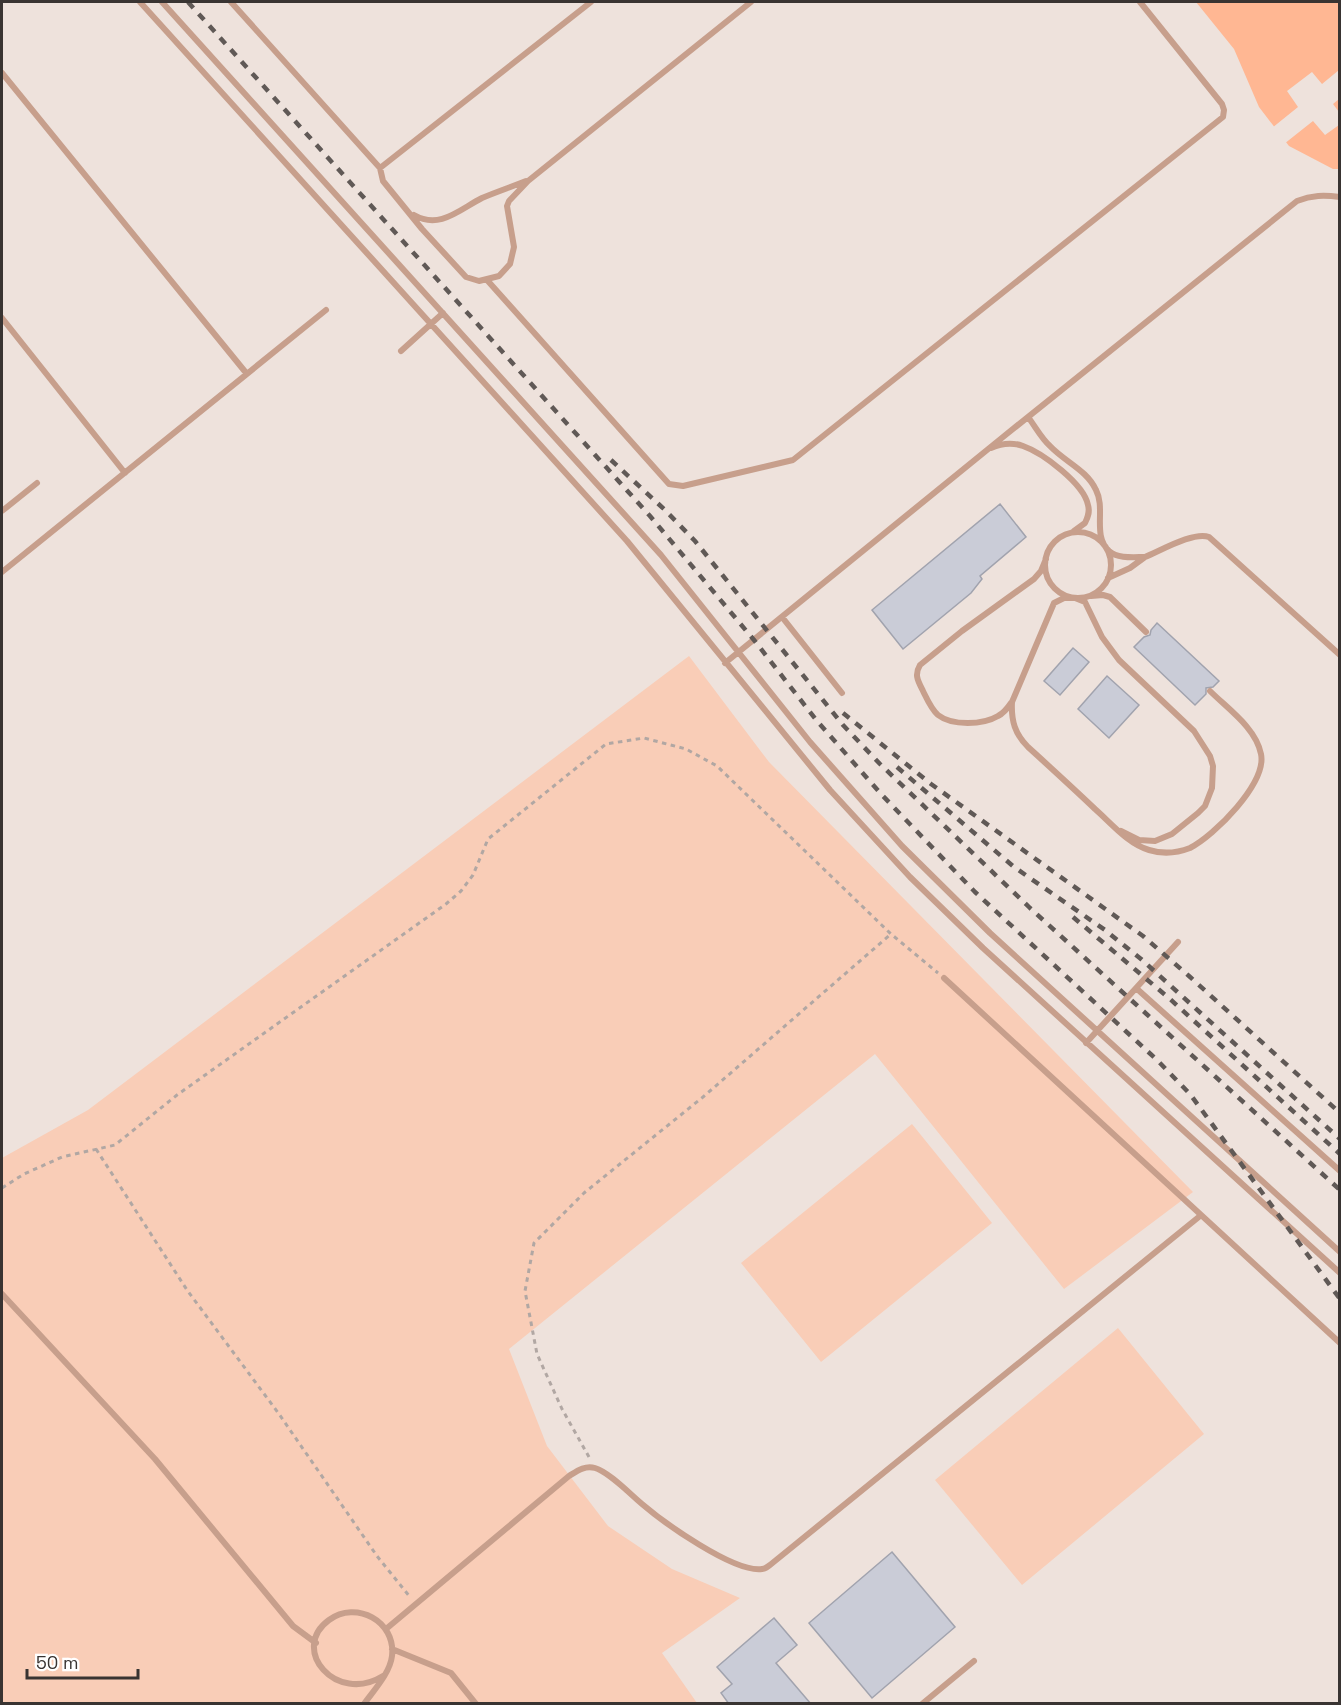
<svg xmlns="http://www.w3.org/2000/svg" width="1341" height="1705" font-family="'Space Grotesk',sans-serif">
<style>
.green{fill:#f9cdb7}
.water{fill:#ffb793}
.pier{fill:#eee2dc}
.building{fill:#caccd7;stroke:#a1a3ae;stroke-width:1.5}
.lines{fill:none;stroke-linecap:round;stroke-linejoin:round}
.path{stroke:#b1a7a3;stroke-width:3;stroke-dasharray:4.5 4.5;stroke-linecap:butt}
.service{stroke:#c79f8c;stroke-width:6}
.rail{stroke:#605956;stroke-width:4.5;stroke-dasharray:8 8;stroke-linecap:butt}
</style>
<rect width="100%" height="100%" fill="#eee2dc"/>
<path class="green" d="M 689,656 L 769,762 L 1193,1192 L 1064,1289 L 875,1054 L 509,1349 L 547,1446 L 608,1526 L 672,1569 L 740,1598 L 662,1653 L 697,1703 L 2,1704 L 2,1158 L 88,1110 Z
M 912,1124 L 992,1223 L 821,1362 L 741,1263 Z
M 1118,1328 L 1204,1434 L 1022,1585 L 935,1480 Z"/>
<path class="water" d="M 1196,2 L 1339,2 L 1339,169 L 1333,169 L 1289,146 L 1259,107 L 1234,49 Z"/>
<path class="pier" d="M 1339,70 L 1339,99 L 1333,104 L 1339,112 L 1339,125 L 1325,135 L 1313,121 L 1284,144 L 1272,128 L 1298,107 L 1287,91 L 1312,72 L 1322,84 Z"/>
<path class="building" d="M 1000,504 L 1026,537 L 980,576 L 982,579 L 971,593 L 903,649 L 872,610 Z
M 1157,623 L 1219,681 L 1213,687 L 1206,688 L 1206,694 L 1195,705 L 1134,647 L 1144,637 L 1150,635 L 1151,630 Z
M 1073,648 L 1089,662 L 1060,695 L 1044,681 Z
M 1107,676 L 1139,705 L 1109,738 L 1078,709 Z
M 892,1552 L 955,1627 L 872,1698 L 809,1623 Z
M 774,1618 L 797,1645 L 776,1663 L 811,1704 L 729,1704 L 721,1693 L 732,1684 L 717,1667 Z"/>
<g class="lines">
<path class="path" d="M 96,1149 L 187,1290 L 279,1414 L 377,1556 L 410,1597
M 2,1188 L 24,1174 L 62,1157 L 115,1145 L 177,1095 L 446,904 L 461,891 L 473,875 L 488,839 L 606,744 L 644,738 L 686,749 L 717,766 L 891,934 L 938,973
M 589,1457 L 562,1409 L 537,1354 L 525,1291 L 534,1243 L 584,1193 L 703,1097 L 891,934"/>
<path class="service" d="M 140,2 L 627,541 L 830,790 L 910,877 L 983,948 L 1340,1273
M 162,2 L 661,555 L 810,742 L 902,846 L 990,933 L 1340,1252
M 231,2 L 380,168 L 591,2
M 2,73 L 247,374
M 380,168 L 383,181 L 422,229 L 466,277 L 479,281 L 499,276 L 510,264 L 514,247 L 507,206 L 509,201 L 528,181 L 751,2
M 414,215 C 440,230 460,209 482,198 C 496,192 511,187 526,181
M 487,280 L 669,484 L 683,486 L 793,460 L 1223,117 L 1224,110 L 1222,104 L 1140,2
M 2,318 L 125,473
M 401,351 L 443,313
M 1028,417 C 1035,426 1041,438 1050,446 C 1065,462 1087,470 1096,490 C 1106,509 1092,535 1109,551 C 1118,559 1134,557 1145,557 L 1130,568 L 1108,578
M 991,448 C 1002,443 1012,442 1023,446 C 1043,453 1084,484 1088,505 C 1090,512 1088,517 1085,523 L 1074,531
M 2,511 L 37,483
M1045 565a33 33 0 1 1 66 0a33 33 0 1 1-66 0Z
M 1145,557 C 1160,551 1194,531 1209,537 L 1340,655
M 2,572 L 326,310
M 1091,596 L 1103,595 L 1110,597 L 1146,632
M 782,617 L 842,693
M 725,663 L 1003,437 L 1297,201 C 1312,195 1324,195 1340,197
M 1011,703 C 1007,709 1004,713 998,716 C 983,725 952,726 938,715 C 931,709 927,699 923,691 C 918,681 914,675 920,665 L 962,631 L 1034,579 L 1041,571 L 1046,559
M 1121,831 L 1139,840 L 1155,841 L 1172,834 L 1198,813 L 1205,806 L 1212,788 L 1213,766 L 1210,756 L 1194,731 L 1119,660 L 1102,637 L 1085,602 L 1075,598 L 1064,598 L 1054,603 L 1012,702 C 1011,721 1015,734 1028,747 C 1051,768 1073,788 1095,809 C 1111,823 1128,844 1149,850 C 1162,854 1177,853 1190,848 C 1214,836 1267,783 1261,754 C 1256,728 1228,709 1210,691
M 944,978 L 1340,1343
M 1136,988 L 1340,1171
M 1086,1043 L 1178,942
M 2,1294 L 155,1459 L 293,1626 L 316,1643
M 386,1629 L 569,1476 C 577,1471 585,1465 595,1468 C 609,1472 630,1494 642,1504 C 663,1522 734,1573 762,1569 C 765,1569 767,1567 770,1565 L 1200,1216
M 392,1649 L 451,1673 L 476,1704
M 364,1704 C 374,1690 390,1673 392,1656 C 396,1621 356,1600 329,1620 C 289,1649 336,1705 383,1676
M 922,1704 L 974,1661"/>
<path class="rail" d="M 188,2 L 650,516 L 754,640 L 817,721 L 882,795 L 975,892 L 1157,1060 L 1190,1094 L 1340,1299
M 611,460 L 665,510 L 695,541 L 843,725 L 880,764 L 1030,908 L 1340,1190
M 843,713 L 931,784 L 1143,936 L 1189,976 L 1340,1113
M 897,767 L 1014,867 L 1105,930 L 1141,959 L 1340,1139
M 1073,917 L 1170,999 L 1340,1154"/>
</g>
<rect width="1341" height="1705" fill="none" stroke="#393432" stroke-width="6"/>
<path d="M27 1669v9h111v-9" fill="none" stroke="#393432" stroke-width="3"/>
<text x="36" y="1669" font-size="18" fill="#393432" stroke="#ffffff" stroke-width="4.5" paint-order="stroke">50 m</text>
</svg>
